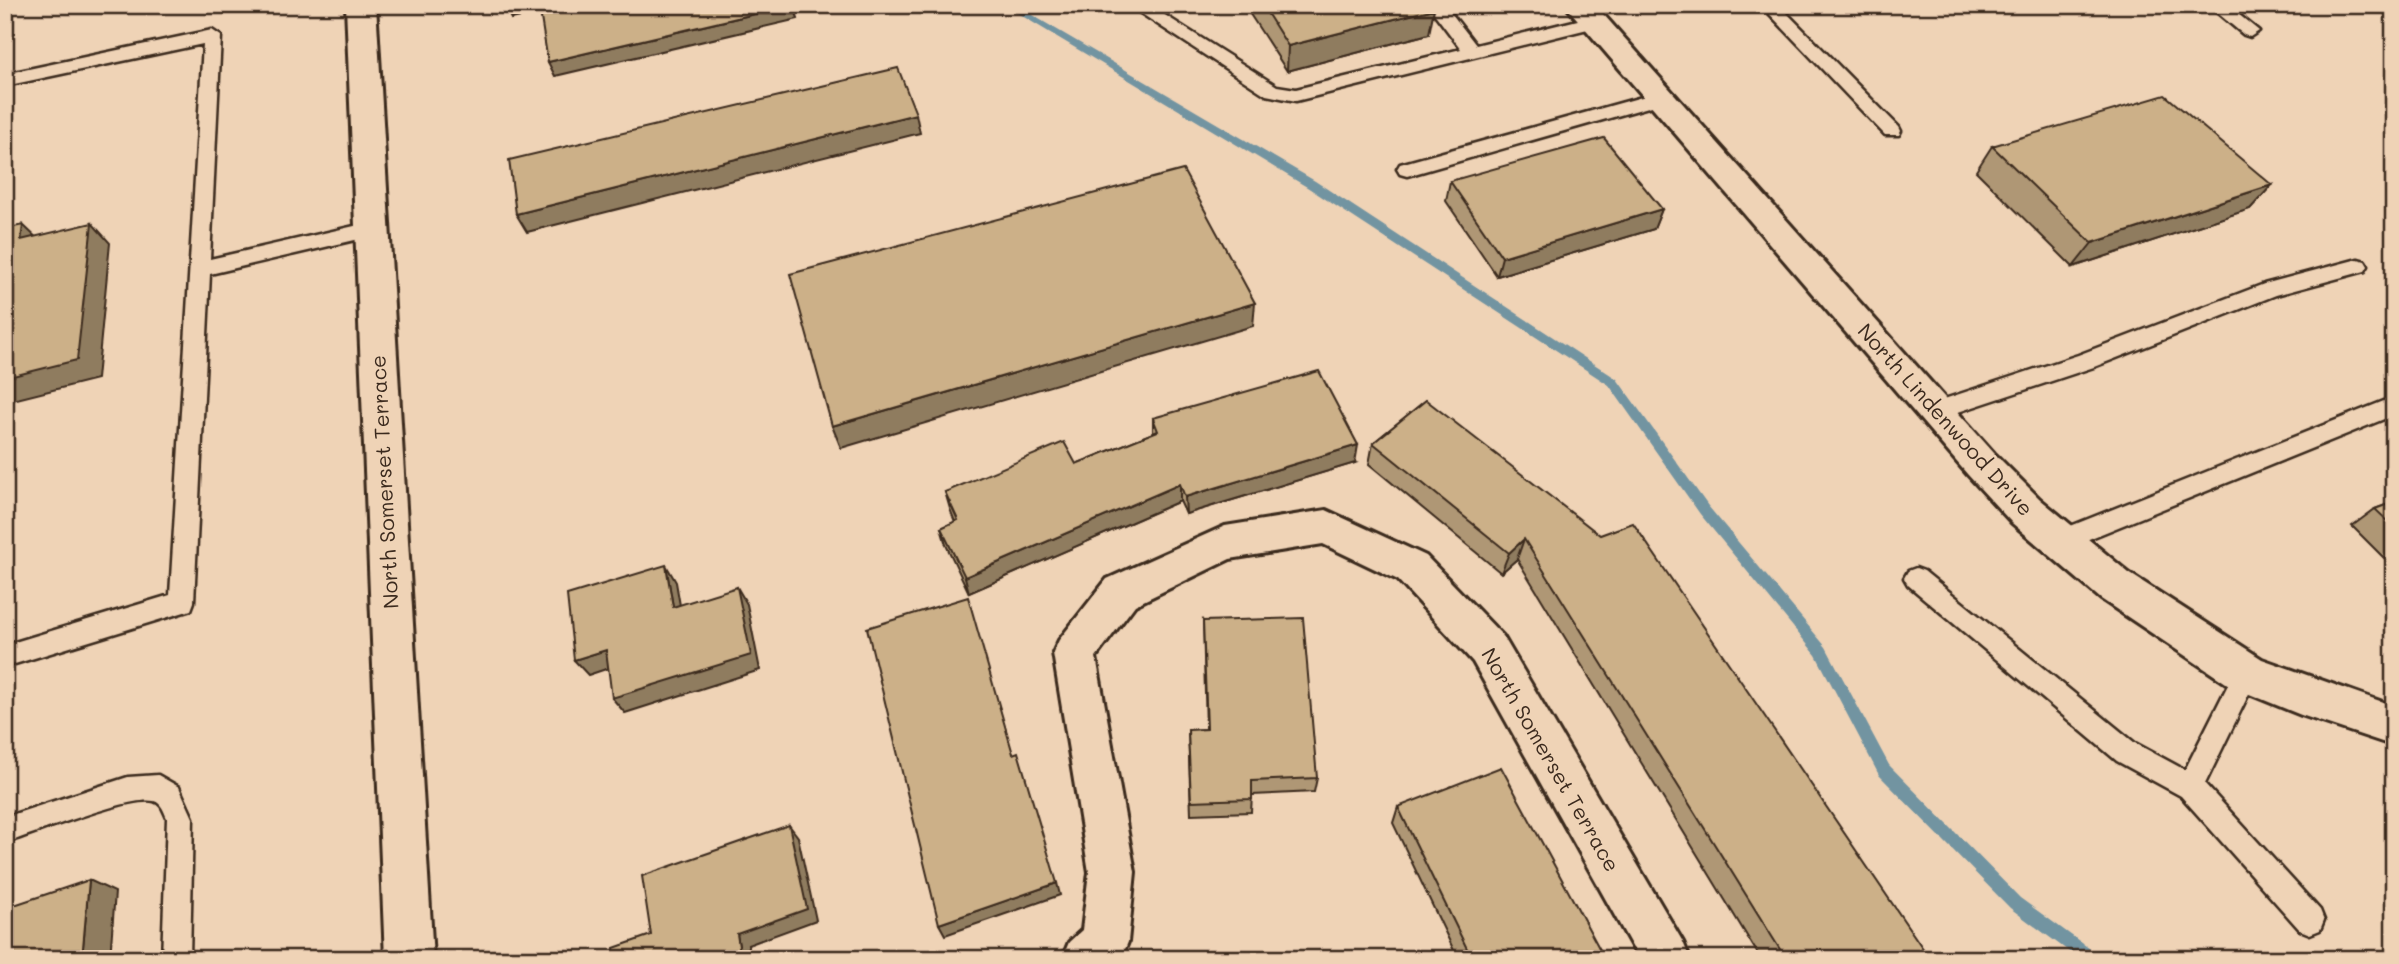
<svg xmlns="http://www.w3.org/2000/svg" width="2399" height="964" font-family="Mali,sans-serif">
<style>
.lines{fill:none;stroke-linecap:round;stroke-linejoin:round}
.stream{fill:#7294a1;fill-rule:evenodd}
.lane-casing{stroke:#3b2a1e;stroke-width:5}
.street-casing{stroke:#3b2a1e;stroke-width:6}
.secondary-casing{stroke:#3b2a1e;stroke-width:6}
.lane{fill:#efd3b6;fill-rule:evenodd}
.street{fill:#efd3b6;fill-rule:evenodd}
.secondary{fill:#efd3b6;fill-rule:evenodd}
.wall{fill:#af9775;stroke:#3b2a1e;stroke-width:2}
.shaded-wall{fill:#8f7b5f;stroke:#3b2a1e;stroke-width:2}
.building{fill:#ccb088;stroke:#3b2a1e;stroke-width:2}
.labels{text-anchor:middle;stroke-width:5;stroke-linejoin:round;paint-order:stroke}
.street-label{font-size:21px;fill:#3b2a1e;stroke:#efd3b6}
</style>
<rect width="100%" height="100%" fill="#efd3b6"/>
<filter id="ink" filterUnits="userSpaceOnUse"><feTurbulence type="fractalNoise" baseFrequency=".0143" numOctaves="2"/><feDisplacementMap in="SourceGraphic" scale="14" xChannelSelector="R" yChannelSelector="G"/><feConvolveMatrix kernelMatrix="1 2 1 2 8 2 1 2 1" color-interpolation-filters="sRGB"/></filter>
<g filter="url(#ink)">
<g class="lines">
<path class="stream" d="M 1004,5 L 1015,5 L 1315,181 L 1617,379 L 1708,506 L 1826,647 L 1889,765 L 2020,898 L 2097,954 L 2100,959 L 2079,959 L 2010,908 L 1879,775 L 1816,655 L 1700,514 L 1609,385 L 1307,187 Z"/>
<defs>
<path id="lane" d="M 1128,5 L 1149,5 L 1277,86 L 1296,89 L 1461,49 L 1428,5 L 1445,5 L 1476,45 L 1594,16 L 1603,22 L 1600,26 L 1296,101 L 1266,95 Z
M 1761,5 L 1779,5 L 1899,127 L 1901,131 L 1899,135 L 1885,135 Z
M 2208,5 L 2227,5 L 2259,31 L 2250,37 L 2244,35 Z
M 212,30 L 221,36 L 210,259 L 372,222 L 379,224 L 382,229 L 379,234 L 372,236 L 210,274 L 194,602 L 191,610 L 5,667 L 5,645 L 170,595 L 203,44 L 5,86 L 5,74 Z
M 1660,92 L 1666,94 L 1669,98 L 1666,102 L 1407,176 L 1400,174 L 1397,169 L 1400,164 Z
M 2358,259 L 2365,261 L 2368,266 L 2365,271 L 2276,295 L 2094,367 L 1934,420 L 1926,417 L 1923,411 L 1926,405 L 2078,355 L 2264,284 Z
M 2394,397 L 2394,415 L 2069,547 L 2061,550 L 2053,547 L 2049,540 L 2053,533 Z
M 1916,568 L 1924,571 L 2135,743 L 2185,770 L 2238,665 L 2247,662 L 2256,665 L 2259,673 L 2205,784 L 2320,910 L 2324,920 L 2320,930 L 2310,934 L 2300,930 L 2181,796 L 2117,761 L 1908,585 L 1904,578 L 1908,571 Z
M 158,775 L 179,787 L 193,818 L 190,959 L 162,959 L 167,818 C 164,812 162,803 154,801 C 130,795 34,834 5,843 L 5,817 L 128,777 Z"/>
<path id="street" d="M 346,5 L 376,5 L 433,959 L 385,959 Z
M 1326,510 L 1426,556 L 1503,636 L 1683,942 L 1690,959 L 1639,959 L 1473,662 L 1398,580 L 1323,544 L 1230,559 L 1135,605 L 1096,657 L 1135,872 L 1128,942 L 1121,959 L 1062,959 L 1069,942 L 1082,930 L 1089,872 L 1053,653 L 1059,640 L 1107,579 L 1225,526 Z"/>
<path id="secondary" d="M 1565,5 L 1595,5 L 1994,453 L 2040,499 L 2129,573 L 2262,659 L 2394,706 L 2394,746 L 2301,715 L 2232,687 L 2101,599 L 2012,523 L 1968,475 Z"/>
</defs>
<use href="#lane" class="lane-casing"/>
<use href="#street" class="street-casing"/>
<use href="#secondary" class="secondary-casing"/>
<use href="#lane" class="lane"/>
<use href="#street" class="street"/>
<use href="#secondary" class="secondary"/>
</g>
<path class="wall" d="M 1244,5 L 1430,5 L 1429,34 L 1287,71 Z
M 1992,146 L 2272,185 L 2250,209 L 2073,267 L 1976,171 Z
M 1450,181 L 1662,209 L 1654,229 L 1497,276 L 1446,201 Z
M 1426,400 L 1930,959 L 1761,959 L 1517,559 L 1501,573 L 1369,464 L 1373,443 Z
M 1153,418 L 1355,463 L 1186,514 L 1180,501 L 969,593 L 946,545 L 941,528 L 955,522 L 950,509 L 945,492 L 1076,464 L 1153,433 Z
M 2394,502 L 2394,568 L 2352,526 L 2375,509 Z
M 1203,621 L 1317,778 L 1314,792 L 1252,795 L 1251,812 L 1191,814 L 1188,730 L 1206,729 Z
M 1398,807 L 1605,959 L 1458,959 L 1393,823 Z"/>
<path class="shaded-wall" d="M 504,5 L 541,5 L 544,12 L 511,19 Z
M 794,5 L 798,19 L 555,76 L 548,62 Z
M 1434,9 L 1429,34 L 1287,71 L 1288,46 Z
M 916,114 L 920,133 L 527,232 L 516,214 Z
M 2272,185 L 2250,209 L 2073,267 L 2092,243 Z
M 1662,209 L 1654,229 L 1497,276 L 1502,257 Z
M 92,223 L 110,243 L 97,379 L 13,400 L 5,394 L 5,374 Z
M 23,225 L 43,244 L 21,240 Z
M 1255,303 L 1253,326 L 841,448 L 832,426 Z
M 1358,445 L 1355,463 L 1186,514 L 1185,497 Z
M 1180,484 L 1180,501 L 969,593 L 965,577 Z
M 1524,539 L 1517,559 L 1501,573 L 1509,553 Z
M 666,565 L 676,582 L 683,623 L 673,607 Z
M 737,587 L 747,604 L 760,670 L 625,713 L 612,698 Z
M 606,650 L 618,665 L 588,675 L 574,660 Z
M 789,825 L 798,837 L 816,920 L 748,945 L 750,959 L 741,959 L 737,934 Z
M 89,880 L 115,892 L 110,959 L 82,959 Z
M 1057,883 L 1060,895 L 945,935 L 939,924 Z"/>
<path class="building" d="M 539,5 L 793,5 L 548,62 Z
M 1262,5 L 1430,5 L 1434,9 L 1288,46 Z
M 898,68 L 916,114 L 516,214 L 509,160 Z
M 2165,95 L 2272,185 L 2092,243 L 1992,146 Z
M 1604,138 L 1662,209 L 1502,257 L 1450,181 Z
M 1183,170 L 1255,303 L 832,426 L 790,274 Z
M 92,223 L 77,360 L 5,378 L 5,229 L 23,225 L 21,240 Z
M 1319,371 L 1358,445 L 1185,497 L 1180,484 L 965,577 L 941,528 L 958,520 L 945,492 L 1064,442 L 1076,464 L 1158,431 L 1153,418 Z
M 1426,400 L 1600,535 L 1633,523 L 1930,959 L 1786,959 L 1524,539 L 1509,553 L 1373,443 Z
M 2394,502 L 2394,527 L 2375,509 Z
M 666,565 L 673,607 L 737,587 L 751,655 L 612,698 L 606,650 L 574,660 L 567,595 Z
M 968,597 L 1013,754 L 1018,752 L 1057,883 L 939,924 L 867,628 Z
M 1303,618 L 1317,778 L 1252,781 L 1252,799 L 1191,801 L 1188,730 L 1207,729 L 1203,621 Z
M 1501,767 L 1605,959 L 1472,959 L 1398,807 Z
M 789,825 L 807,909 L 737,934 L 741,959 L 615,959 L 614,948 L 651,935 L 642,876 Z
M 89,880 L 82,959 L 5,959 L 5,908 Z"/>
</g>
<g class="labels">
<g class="street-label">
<text transform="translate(1945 420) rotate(48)" y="7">North Lindenwood Drive</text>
<text transform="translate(385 482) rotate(-93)" y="7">North Somerset Terrace</text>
<text transform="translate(1550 760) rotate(60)" y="7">North Somerset Terrace</text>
</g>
</g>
<rect width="2399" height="964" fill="none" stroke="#efd3b6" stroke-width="28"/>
<rect x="14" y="14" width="2371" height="936" fill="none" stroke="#3b2a1e" stroke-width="2.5" filter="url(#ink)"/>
</svg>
